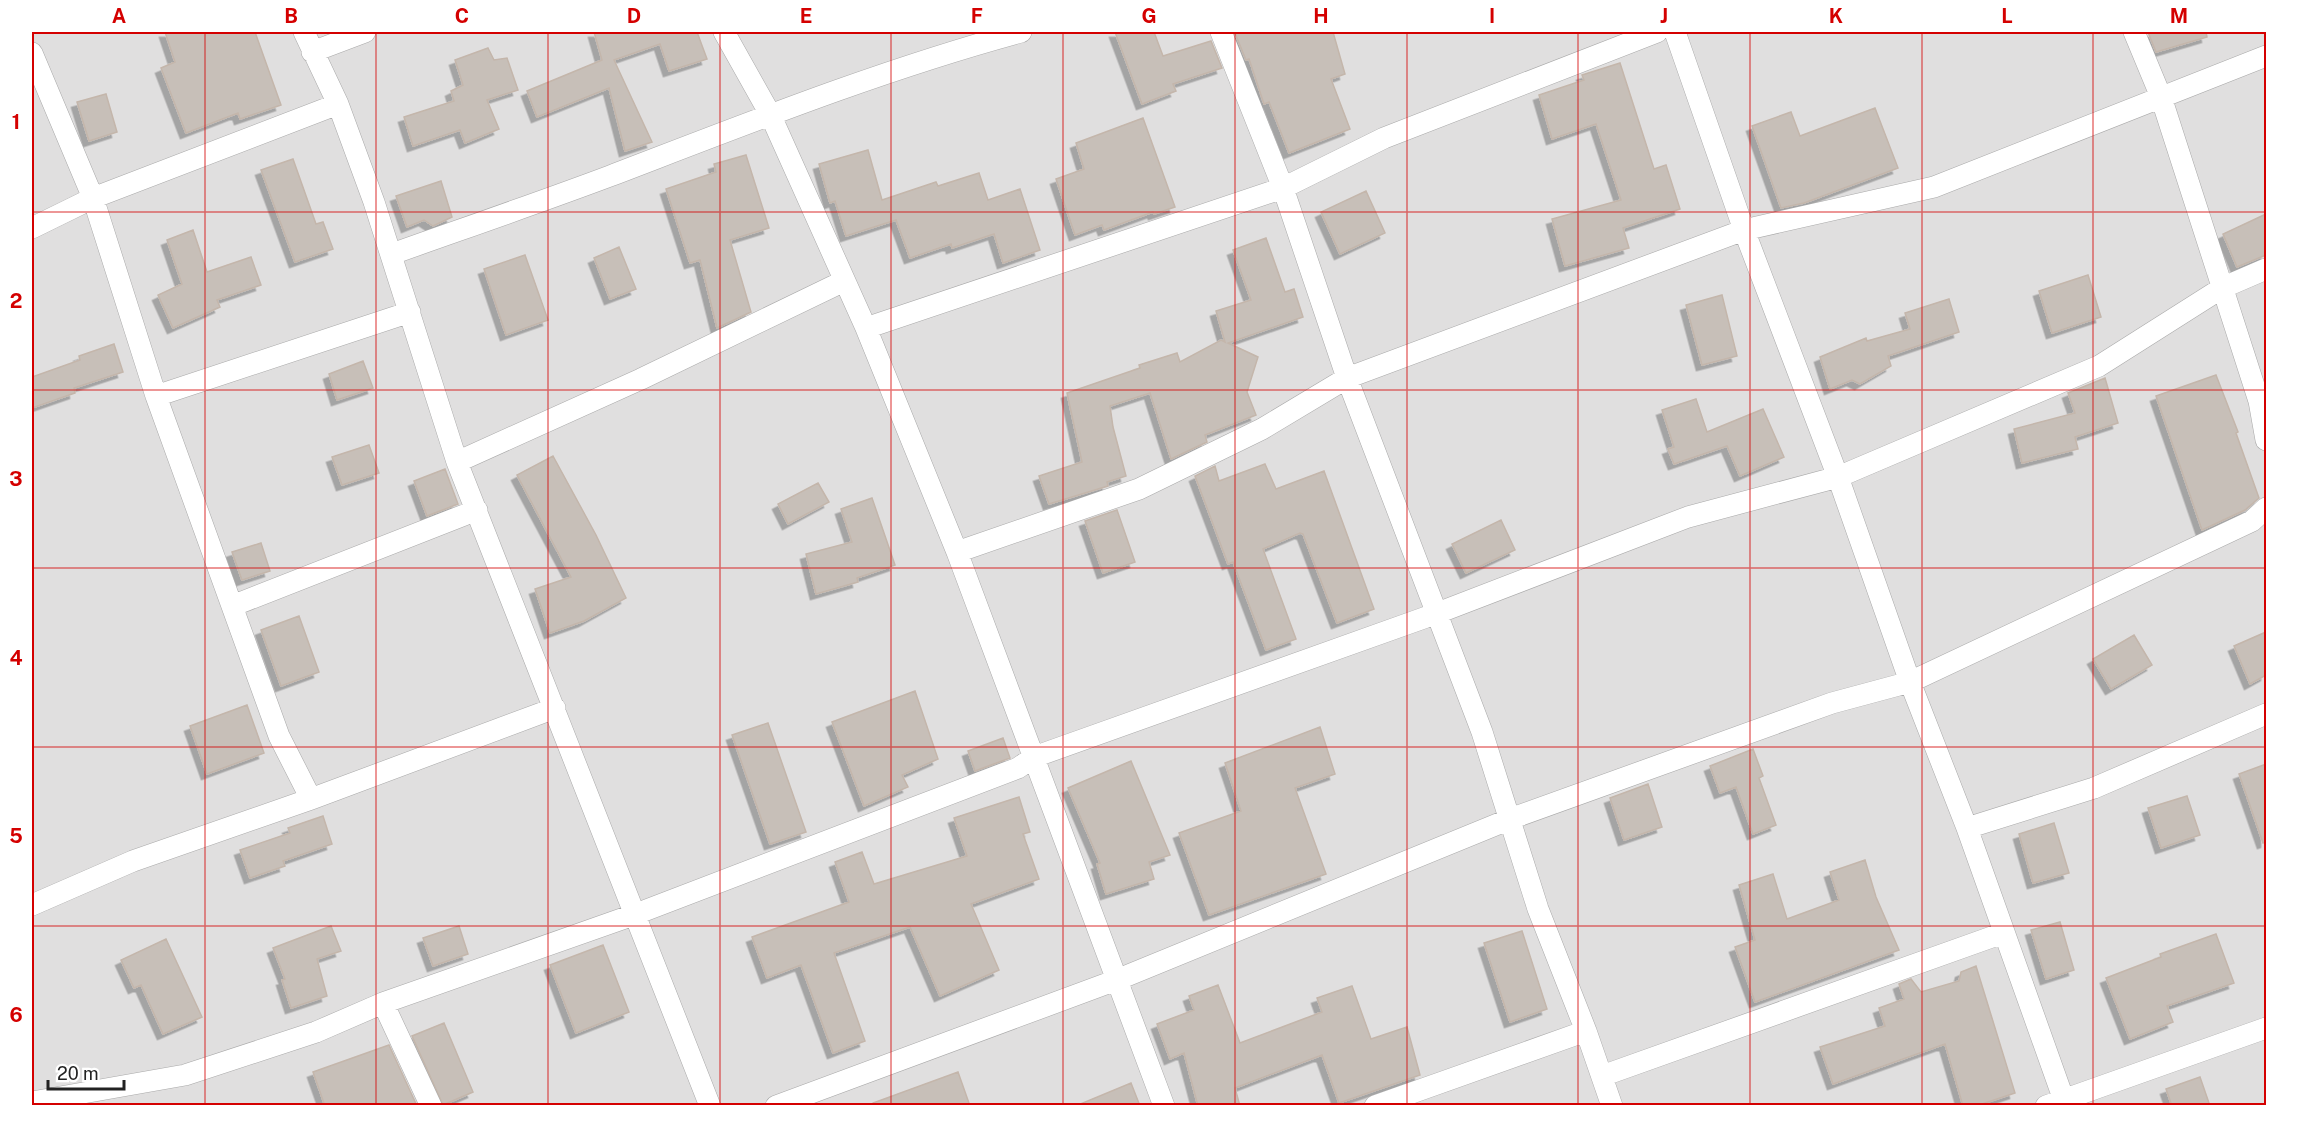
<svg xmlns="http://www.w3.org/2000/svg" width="2298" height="1137" font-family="'Public Sans',sans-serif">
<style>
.residential{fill:#e0dfdf}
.building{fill:#c7bfb8;stroke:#c4b6ab;stroke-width:1.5;filter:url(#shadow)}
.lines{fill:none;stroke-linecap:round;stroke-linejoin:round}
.street-casing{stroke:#a9a9a9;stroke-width:22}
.street{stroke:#fff;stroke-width:21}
.grid{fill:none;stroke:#d40000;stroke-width:1.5;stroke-opacity:0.55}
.neatline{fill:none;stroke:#d40000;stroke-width:2}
.grid-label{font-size:20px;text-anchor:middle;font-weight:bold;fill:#d40000}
</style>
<defs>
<filter id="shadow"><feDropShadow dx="-5.5" dy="5.5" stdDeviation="0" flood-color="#0004"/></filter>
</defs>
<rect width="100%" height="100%" fill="#f2efe9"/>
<path class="residential" d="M 32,32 L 2266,32 L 2266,1105 L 32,1105 Z"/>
<path class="building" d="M 165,32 L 255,32 L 281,105 L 240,119 L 238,113 L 186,133 L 161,68 L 175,62 Z
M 594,32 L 697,32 L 707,59 L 669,71 L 660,44 L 614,60 L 652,142 L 625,151 L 609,88 L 537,117 L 527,91 L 602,60 Z
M 1115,32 L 1154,32 L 1163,56 L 1211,41 L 1222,68 L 1173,84 L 1176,91 L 1142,104 Z
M 1333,32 L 1345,74 L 1331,79 L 1350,129 L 1289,153 L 1269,102 L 1264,104 L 1249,59 L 1246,60 L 1235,33 Z
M 2148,32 L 2206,32 L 2207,37 L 2156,52 Z
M 488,48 L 494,60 L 507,58 L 518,90 L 487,100 L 499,129 L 465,143 L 460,130 L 413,146 L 404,117 L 454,101 L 451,91 L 463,85 L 455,60 Z
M 1620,63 L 1654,169 L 1666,165 L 1680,209 L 1623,228 L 1629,248 L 1565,266 L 1552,219 L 1621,200 L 1596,124 L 1552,139 L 1539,95 L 1584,80 L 1582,75 Z
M 106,94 L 117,132 L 89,141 L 77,102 Z
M 1875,108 L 1898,168 L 1804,203 L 1781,208 L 1752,126 L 1791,112 L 1800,136 Z
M 1143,118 L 1175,207 L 1154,214 L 1153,212 L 1104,230 L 1102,225 L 1075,235 L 1056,179 L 1084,169 L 1076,143 Z
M 868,150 L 882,200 L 936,182 L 938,186 L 979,173 L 988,200 L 1020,189 L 1040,250 L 1003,263 L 994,234 L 952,248 L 951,244 L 910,258 L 896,220 L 846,236 L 835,201 L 830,203 L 819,164 Z
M 746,155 L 769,228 L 730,240 L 751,312 L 717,328 L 700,260 L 690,263 L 666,189 L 716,172 L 714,164 Z
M 293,159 L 316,224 L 323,222 L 333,249 L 295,262 L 261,170 Z
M 441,181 L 452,217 L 433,226 L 424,220 L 407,227 L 396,196 Z
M 1366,191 L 1385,233 L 1340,254 L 1321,212 Z
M 2266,214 L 2266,255 L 2237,267 L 2223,234 Z
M 193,230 L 207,272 L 251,257 L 261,285 L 217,300 L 220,307 L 173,328 L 158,295 L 182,284 L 167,240 Z
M 1266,238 L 1285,292 L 1294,289 L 1303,317 L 1228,343 L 1258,357 L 1247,392 L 1256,415 L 1205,435 L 1207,442 L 1171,459 L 1150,393 L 1110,406 L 1113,427 L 1126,476 L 1107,482 L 1108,486 L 1049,504 L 1039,476 L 1082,462 L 1067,393 L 1140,368 L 1139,365 L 1177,353 L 1180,362 L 1221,340 L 1225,342 L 1216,311 L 1251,300 L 1233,250 Z
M 619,247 L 636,289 L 610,299 L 594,258 Z
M 525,255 L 548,320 L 506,335 L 484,269 Z
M 2088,275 L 2101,317 L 2052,333 L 2039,291 Z
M 1722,295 L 1737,356 L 1702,365 L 1686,305 Z
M 1949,299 L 1959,332 L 1888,356 L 1891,366 L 1860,384 L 1852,380 L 1830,389 L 1820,357 L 1866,338 L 1867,341 L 1910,329 L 1905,313 Z
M 114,344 L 123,372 L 74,388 L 75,393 L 32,408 L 32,377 L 80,360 L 79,356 Z
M 363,361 L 373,388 L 337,400 L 329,374 Z
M 2216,375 L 2238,432 L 2236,433 L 2259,498 L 2245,510 L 2202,530 L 2156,396 Z
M 2105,378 L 2118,423 L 2075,437 L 2078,449 L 2022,463 L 2014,429 L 2075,413 L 2068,393 Z
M 1696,399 L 1707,432 L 1763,409 L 1784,457 L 1740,476 L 1727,446 L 1674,464 L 1668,449 L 1674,447 L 1662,410 Z
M 369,445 L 379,473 L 342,485 L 332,457 Z
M 553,456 L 596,535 L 626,598 L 584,621 L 550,633 L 535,589 L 571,577 L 517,475 Z
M 1265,464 L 1276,489 L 1324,471 L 1374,609 L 1337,623 L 1303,534 L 1300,533 L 1263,549 L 1296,639 L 1266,650 L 1233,562 L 1228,564 L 1195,476 L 1215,466 L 1219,481 Z
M 445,469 L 458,504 L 427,516 L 414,481 Z
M 818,483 L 829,502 L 788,524 L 778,504 Z
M 872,498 L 895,565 L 857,578 L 858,582 L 816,594 L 806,554 L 852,542 L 841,509 Z
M 1117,510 L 1135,562 L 1103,573 L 1085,521 Z
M 1501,520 L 1515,550 L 1466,573 L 1452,544 Z
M 261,543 L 270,571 L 242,580 L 232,552 Z
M 299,616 L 319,672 L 281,686 L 261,630 Z
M 2266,632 L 2266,675 L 2250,684 L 2234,646 Z
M 2134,635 L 2152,665 L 2111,689 L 2093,659 Z
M 915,691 L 938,759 L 902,775 L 908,787 L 864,806 L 832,722 Z
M 247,705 L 264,753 L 207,774 L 190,726 Z
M 768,723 L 806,832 L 770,844 L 732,735 Z
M 1320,727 L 1335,774 L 1295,788 L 1326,874 L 1209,915 L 1179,833 L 1241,811 L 1225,763 Z
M 1003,738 L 1010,758 L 975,771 L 968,751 Z
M 1753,749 L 1763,776 L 1759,778 L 1776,825 L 1753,834 L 1736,787 L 1720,793 L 1710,766 Z
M 1131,761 L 1170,855 L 1149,862 L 1154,879 L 1106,894 L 1097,864 L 1100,863 L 1068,788 Z
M 2266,764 L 2266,842 L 2263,843 L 2239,774 Z
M 1648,784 L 1662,827 L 1624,840 L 1610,798 Z
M 2187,796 L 2200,835 L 2161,848 L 2148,808 Z
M 1019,797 L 1030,832 L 1023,834 L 1039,879 L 971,904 L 999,970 L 940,996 L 910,927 L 834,953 L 865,1041 L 833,1053 L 801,965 L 767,978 L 752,937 L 849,902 L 835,862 L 862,852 L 874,884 L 967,856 L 954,818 Z
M 323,816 L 332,844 L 283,861 L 285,866 L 250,878 L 240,850 L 290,833 L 288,828 Z
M 2054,823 L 2069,873 L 2033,883 L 2019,834 Z
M 1865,860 L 1876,897 L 1899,950 L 1755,1002 L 1735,947 L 1755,940 L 1739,885 L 1773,874 L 1787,919 L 1839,900 L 1830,872 Z
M 2060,922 L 2074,970 L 2046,979 L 2031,930 Z
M 331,926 L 341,951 L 317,959 L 327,996 L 291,1008 L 282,980 L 285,979 L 273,948 Z
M 459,926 L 468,954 L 433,966 L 423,938 Z
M 1522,931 L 1547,1009 L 1510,1022 L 1484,943 Z
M 2216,934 L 2234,983 L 2167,1006 L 2173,1022 L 2130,1039 L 2106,978 L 2161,957 L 2160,954 Z
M 166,939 L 202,1017 L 163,1034 L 141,985 L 134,988 L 121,960 Z
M 603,945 L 629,1012 L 576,1033 L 550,965 Z
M 1976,966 L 2015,1093 L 1976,1106 L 1963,1106 L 1945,1044 L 1833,1084 L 1820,1047 L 1885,1026 L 1879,1008 L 1904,999 L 1899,984 L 1911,979 L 1921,992 L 1959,981 L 1961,972 Z
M 1218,985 L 1240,1043 L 1322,1012 L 1317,998 L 1352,986 L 1371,1039 L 1407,1027 L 1420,1075 L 1339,1103 L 1322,1055 L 1235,1088 L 1240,1106 L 1198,1106 L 1184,1053 L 1170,1059 L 1157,1024 L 1194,1010 L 1189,996 Z
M 444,1023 L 473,1092 L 443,1105 L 412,1036 Z
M 389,1045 L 417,1106 L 325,1106 L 313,1072 Z
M 958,1072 L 970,1106 L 873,1106 L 873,1103 Z
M 2200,1077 L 2210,1106 L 2172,1106 L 2166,1089 Z
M 1131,1083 L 1140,1106 L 1078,1106 L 1078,1105 Z"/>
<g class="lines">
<defs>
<path id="street" d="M 304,32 L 338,104 L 374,202 L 457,462 L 710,1106
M 724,32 L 770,114 L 866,328 L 957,552 L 1164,1106
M 1221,32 L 1283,188 L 1347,378 L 1482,732 L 1538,909 L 1586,1031 L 1612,1106
M 1675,32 L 1744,230 L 1838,477 L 1910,682 L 1967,828 L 2066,1106
M 2134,32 L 2161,97 L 2259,401 L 2266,440
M 312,52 L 365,32
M 32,53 L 93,198 L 156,396 L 279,736 L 311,799
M 32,228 L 93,198 L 338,104
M 392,254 C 465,228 538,203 610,176 C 746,124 881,70 1021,32
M 866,328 L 1283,188 L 1384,138 L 1657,32
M 156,396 L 410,312
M 457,462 L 641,379 L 844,281
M 957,552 L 1139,489 L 1262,429 L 1347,378 L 1744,230 L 1934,187 L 2266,56
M 232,606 L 477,510
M 1967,828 L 2094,788 L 2266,714
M 32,905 L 133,861 L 311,799 L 555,708
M 383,1003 L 431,1106
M 1602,1076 L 2003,933
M 32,1102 L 185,1075 L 316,1032 L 383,1003 L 636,914 L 1018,768 L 1034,757 L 1435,614 L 1688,517 L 1838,477 L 2099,366 L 2222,288 L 2266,269
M 776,1106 L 1119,979 L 1510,819 L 1832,703 L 1910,682 L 2252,521 L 2266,508
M 1375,1106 L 1586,1031
M 2046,1106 L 2266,1028"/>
</defs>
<use href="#street" class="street-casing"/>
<use href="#street" class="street"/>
</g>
<path class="grid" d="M 205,32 L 205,1106M 376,32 L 376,1106M 548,32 L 548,1106M 720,32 L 720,1106M 891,32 L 891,1106M 1063,32 L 1063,1106M 1235,32 L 1235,1106M 1407,32 L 1407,1106M 1578,32 L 1578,1106M 1750,32 L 1750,1106M 1922,32 L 1922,1106M 2093,32 L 2093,1106M 32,212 L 2266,212M 32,390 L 2266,390M 32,568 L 2266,568M 32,747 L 2266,747M 32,926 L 2266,926"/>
<rect width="2298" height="1137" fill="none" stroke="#ffffff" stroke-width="66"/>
<path d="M48 1080v9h76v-9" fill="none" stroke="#222222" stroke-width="3"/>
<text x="57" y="1080" font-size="18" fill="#222222" stroke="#ffffff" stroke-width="4.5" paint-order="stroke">20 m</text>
<rect x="33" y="33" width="2232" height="1071" class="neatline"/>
<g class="grid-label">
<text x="119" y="23">A</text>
<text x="291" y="23">B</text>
<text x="462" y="23">C</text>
<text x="634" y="23">D</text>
<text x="806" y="23">E</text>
<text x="977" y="23">F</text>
<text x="1149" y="23">G</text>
<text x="1321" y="23">H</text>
<text x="1492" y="23">I</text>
<text x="1664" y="23">J</text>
<text x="1836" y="23">K</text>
<text x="2007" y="23">L</text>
<text x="2179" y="23">M</text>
<text x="16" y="129">1</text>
<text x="16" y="308">2</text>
<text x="16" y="486">3</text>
<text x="16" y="665">4</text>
<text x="16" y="843">5</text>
<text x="16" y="1022">6</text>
</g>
</svg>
